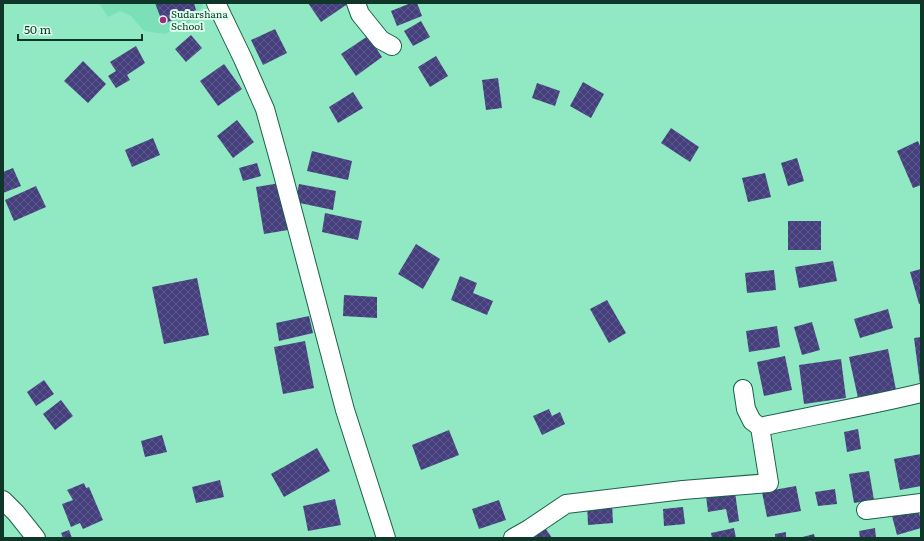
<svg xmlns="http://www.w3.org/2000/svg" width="924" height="541" font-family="Literata,serif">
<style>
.built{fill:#7ce0b7}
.building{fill:url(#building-cross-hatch)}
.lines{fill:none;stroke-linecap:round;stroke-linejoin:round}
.street-casing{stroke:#1a6249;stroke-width:20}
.street{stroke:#fff;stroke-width:18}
.poi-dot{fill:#a42779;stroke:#dcfeee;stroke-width:1.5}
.labels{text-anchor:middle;stroke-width:4;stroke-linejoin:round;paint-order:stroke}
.poi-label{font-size:10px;fill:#0f3628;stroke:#dcfeee;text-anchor:start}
</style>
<defs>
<pattern id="building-cross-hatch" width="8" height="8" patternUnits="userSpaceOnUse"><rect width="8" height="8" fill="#453f7d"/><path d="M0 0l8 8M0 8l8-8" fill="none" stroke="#5c598a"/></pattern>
</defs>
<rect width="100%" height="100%" fill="#90e9c3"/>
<path class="built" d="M 99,3 L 202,3 L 203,6 L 188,24 L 165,34 L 144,31 L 131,16 L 120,11 L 108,17 Z"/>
<path class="building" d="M 155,3 L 194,3 L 196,10 L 163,24 Z
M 308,3 L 349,3 L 321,22 Z
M 411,3 L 417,3 L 422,16 L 397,26 L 391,11 Z
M 421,21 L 430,37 L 413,46 L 404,31 Z
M 275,29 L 287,53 L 263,65 L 251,40 Z
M 191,35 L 202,48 L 186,62 L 175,49 Z
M 368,36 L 382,57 L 356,76 L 341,54 Z
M 136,46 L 145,63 L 127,75 L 130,80 L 116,88 L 108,76 L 116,71 L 110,62 Z
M 436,56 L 448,76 L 430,87 L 418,67 Z
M 83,61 L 106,84 L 88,103 L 64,81 Z
M 224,64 L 242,89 L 218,106 L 200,81 Z
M 498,78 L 502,108 L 486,110 L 482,80 Z
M 583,82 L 604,94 L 591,118 L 570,106 Z
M 537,83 L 560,91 L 555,106 L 532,98 Z
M 353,92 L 363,108 L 338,123 L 329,107 Z
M 237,120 L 254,142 L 233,158 L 217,136 Z
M 671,128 L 699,147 L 690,162 L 661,143 Z
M 153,138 L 160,155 L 132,167 L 125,150 Z
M 918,141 L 921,148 L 921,185 L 913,188 L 897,151 Z
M 312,151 L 352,161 L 348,180 L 307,171 Z
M 797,158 L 804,181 L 788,186 L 781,163 Z
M 257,163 L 261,176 L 243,181 L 239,168 Z
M 13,168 L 21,186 L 3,193 L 3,172 Z
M 765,173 L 771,197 L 748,202 L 742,178 Z
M 280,183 L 288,230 L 264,234 L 256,187 Z
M 299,184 L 336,191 L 333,210 L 295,202 Z
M 36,186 L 46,207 L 14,221 L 5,200 Z
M 325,213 L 362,221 L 358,240 L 322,232 Z
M 788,221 L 821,221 L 821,250 L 788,250 Z
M 416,244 L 440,259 L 423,289 L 398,274 Z
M 833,261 L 837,281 L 799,288 L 795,267 Z
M 921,269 L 921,304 L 919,304 L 910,272 Z
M 774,270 L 776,290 L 747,293 L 745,273 Z
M 460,276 L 477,283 L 473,293 L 493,301 L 487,315 L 451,300 Z
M 197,278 L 209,335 L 164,344 L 152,287 Z
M 344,295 L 377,297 L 377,318 L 343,316 Z
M 607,300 L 626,333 L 609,343 L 590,309 Z
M 888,309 L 893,328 L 860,338 L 854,319 Z
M 309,316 L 313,333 L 279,341 L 276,323 Z
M 812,322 L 820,350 L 802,355 L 794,327 Z
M 777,326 L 780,347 L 749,352 L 746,331 Z
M 921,337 L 921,384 L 920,384 L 914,338 Z
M 305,341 L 314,388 L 283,394 L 274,347 Z
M 888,349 L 896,390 L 858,398 L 849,357 Z
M 785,356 L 792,390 L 764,396 L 757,362 Z
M 841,359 L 846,398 L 804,404 L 799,365 Z
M 44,380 L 54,394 L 36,406 L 27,392 Z
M 61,400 L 73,416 L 55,430 L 43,414 Z
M 549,409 L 552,416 L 560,412 L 565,424 L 542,435 L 533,416 Z
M 858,429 L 861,449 L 847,452 L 844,432 Z
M 449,430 L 459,455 L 421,470 L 412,445 Z
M 162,435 L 167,452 L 145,457 L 141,441 Z
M 317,448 L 330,471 L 284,497 L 271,474 Z
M 921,454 L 921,486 L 900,490 L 894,459 Z
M 869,471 L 874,500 L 854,503 L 849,474 Z
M 220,480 L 224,497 L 196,503 L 192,487 Z
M 84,483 L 86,488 L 89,487 L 103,520 L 83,529 L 80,523 L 71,527 L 62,504 L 73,500 L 67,490 Z
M 796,486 L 801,511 L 767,517 L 762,492 Z
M 835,489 L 837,504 L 818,506 L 815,492 Z
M 735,492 L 739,521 L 729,523 L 726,509 L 708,512 L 706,496 Z
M 335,499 L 341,525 L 308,531 L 303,506 Z
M 499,500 L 506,520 L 479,529 L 472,509 Z
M 612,503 L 613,523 L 588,525 L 587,504 Z
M 683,507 L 685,524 L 664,526 L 663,509 Z
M 918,510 L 921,520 L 921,528 L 897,535 L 892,516 Z
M 544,526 L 552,538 L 527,538 Z
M 734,528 L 736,538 L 712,538 L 711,533 Z
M 875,528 L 876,538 L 860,538 L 859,531 Z
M 69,530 L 72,538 L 63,538 L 61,533 Z
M 786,532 L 786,538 L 775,538 L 775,534 Z
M 814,534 L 815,538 L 799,538 Z"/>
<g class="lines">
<defs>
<path id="street" d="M 216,3 L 243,59 L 265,109 L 280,163 L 345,410 L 386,538
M 356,3 L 360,14 L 381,40 L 392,46
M 743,389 L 746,409 L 752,421 L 760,427
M 3,500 L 16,513 L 36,538
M 866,510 L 921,503
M 513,538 L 529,529 L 566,504 L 683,490 L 769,483 L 760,427 C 814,415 868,406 921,393"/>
</defs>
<use href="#street" class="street-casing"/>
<use href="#street" class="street"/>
</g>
<circle class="poi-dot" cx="163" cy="20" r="4"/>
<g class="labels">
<g class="poi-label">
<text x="171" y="18">Sudarshana<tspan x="171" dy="12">School</tspan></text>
</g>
</g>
<rect width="924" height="541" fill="none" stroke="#0f3628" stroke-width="8"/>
<path d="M18 34v6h124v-6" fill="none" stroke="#0f3628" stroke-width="2"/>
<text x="24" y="34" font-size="12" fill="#0f3628" stroke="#dcfeee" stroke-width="3" paint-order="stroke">50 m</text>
</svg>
